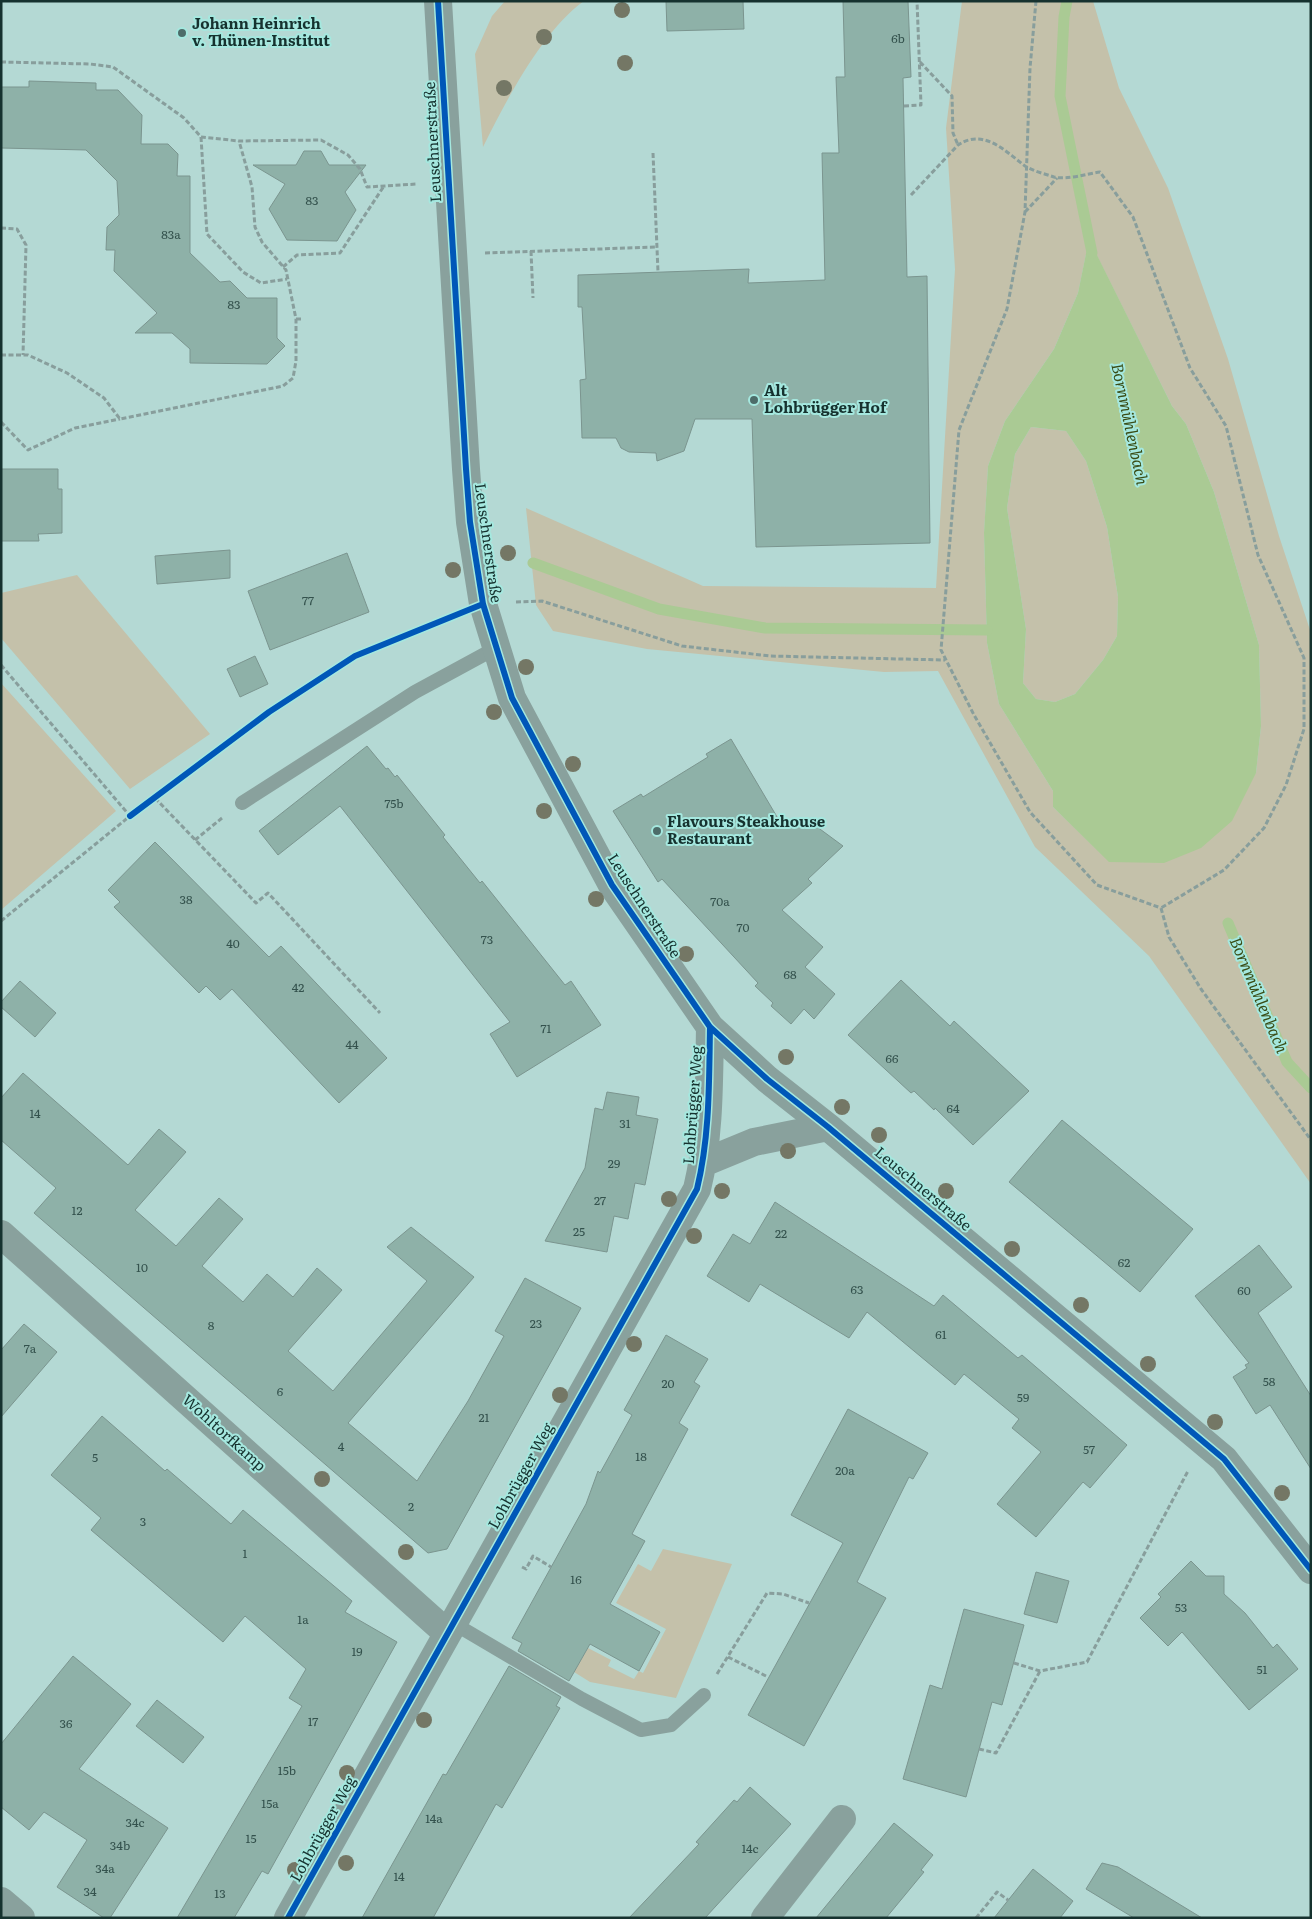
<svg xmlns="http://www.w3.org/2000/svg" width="1312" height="1919" font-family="Literata,serif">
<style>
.green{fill:#c4c1aa;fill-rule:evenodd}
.water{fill:#aaca94;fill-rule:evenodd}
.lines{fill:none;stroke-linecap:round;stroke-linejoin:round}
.stream{stroke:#aaca94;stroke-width:11}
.building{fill:#8eb1a8;stroke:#7b958f}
.path{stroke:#889e9c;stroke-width:3;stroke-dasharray:5 2.5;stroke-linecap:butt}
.lane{stroke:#89a19d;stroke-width:14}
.street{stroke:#89a19d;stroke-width:28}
.cycleway-casing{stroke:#a5e8df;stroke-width:9}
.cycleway{stroke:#0057b8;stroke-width:6}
.tree{fill:#747765}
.poi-dot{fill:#4d6c69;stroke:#a5e8df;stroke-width:2}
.labels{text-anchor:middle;stroke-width:4;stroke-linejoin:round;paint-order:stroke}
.number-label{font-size:12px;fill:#34524d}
.poi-label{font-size:15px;font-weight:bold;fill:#16322f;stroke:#a5e8df;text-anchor:start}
.street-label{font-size:15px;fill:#16322f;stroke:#a5e8df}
.water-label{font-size:16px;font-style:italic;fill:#394c15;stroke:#a5e8df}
</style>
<rect width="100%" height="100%" fill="#b4d9d4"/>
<path class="green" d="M 505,1 L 584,1 C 542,31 506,101 483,147 L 475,54 L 492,16 Z
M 962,1 L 1093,1 L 1119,88 L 1168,188 L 1228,359 L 1279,536 L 1311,633 L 1311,1184 L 1149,956 L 1035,847 L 938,671 L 884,672 L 647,649 L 553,631 L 536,605 L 526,508 L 703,586 L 936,588 L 955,269 L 946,128 ZM 1089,240 L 1172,406 L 1186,424 L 1214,492 L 1259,645 L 1261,726 L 1256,773 L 1110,862 L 1053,807 L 1053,791 L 999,704 L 987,643 L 984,534 L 988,466 L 1005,421 L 1054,349 L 1078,293 Z
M 1031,427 L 1066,431 L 1086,461 L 1107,527 L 1118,597 L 1117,636 L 1103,660 L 1075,694 L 1055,702 L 1036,699 L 1023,683 L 1026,629 L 1007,508 L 1015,454 Z
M 77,575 L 210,734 L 130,789 L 1,638 L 1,593 Z
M 1,683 L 116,811 L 1,910 Z
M 663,1549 L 732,1564 L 676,1698 L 590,1682 L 574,1672 L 588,1648 L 611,1660 L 608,1666 L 634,1679 L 639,1671 L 643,1673 L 666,1629 L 616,1603 L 638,1564 L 651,1571 Z"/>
<path class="water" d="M 1089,239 L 1172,406 L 1186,424 L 1214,492 L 1259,645 L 1261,726 L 1256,773 L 1232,821 L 1201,848 L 1164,863 L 1109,862 L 1053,807 L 1053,791 L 999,704 L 987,643 L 984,533 L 988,466 L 1005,421 L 1054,349 L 1078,293 ZM 1031,427 L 1066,431 L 1086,461 L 1107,527 L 1118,597 L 1117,636 L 1103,660 L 1075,694 L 1055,702 L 1036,699 L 1023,683 L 1026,629 L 1007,508 L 1015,454 Z"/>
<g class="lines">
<path class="stream" d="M 1067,1 L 1064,17 L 1060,96 L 1092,253
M 533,563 L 659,609 L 765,628 L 987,630
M 1228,923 L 1287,1062 L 1311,1088"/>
</g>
<path class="building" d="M 666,1 L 743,1 L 744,29 L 667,31 Z
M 843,1 L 908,1 L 911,77 L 903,78 L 907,277 L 927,276 L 930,543 L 756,547 L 752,419 L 695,419 L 684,451 L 657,461 L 656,453 L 629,452 L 621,448 L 616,438 L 582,438 L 580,380 L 586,379 L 582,307 L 578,307 L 578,275 L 749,269 L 748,283 L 825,280 L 822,153 L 839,153 L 836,77 L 845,77 Z
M 29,81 L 96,83 L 96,90 L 118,90 L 142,115 L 141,144 L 168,144 L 178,154 L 177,176 L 190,176 L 190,253 L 220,282 L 230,281 L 247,298 L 277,298 L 277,338 L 285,346 L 267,364 L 190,363 L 190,349 L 172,333 L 135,333 L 157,313 L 114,271 L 115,250 L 106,250 L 107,227 L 119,215 L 117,181 L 86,150 L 1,148 L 1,87 L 29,87 Z
M 304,151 L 321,151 L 329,165 L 366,165 L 345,192 L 356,210 L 337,241 L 287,240 L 269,209 L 285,184 L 253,165 L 296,165 Z
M 1,469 L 58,469 L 58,489 L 62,489 L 62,533 L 38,534 L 39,541 L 1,541 Z
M 230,550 L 230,578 L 157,584 L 155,556 Z
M 347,553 L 369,612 L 270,650 L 248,591 Z
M 255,656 L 268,684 L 240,697 L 227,669 Z
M 731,739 L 783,827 L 793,818 L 802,828 L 809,821 L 843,846 L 808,879 L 812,883 L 782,910 L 823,947 L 805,967 L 835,994 L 814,1019 L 804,1009 L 791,1024 L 771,1006 L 773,1003 L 755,986 L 758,983 L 662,879 L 658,882 L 613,811 L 641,794 L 643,797 L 708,757 L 706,754 Z
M 367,746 L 386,769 L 388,768 L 395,777 L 397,775 L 445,835 L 443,837 L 480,883 L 482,881 L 565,985 L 571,981 L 601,1025 L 517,1077 L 490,1034 L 510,1022 L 340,806 L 278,855 L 259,831 Z
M 155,842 L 269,957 L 281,946 L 387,1058 L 339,1103 L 232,989 L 220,1000 L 206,986 L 199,993 L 114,907 L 120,902 L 108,890 Z
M 901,980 L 950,1026 L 954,1021 L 1029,1091 L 973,1145 L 935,1108 L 934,1110 L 914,1091 L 911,1093 L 848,1035 Z
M 20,981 L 56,1013 L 35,1037 L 1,1007 L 1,1002 Z
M 23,1073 L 128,1165 L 159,1129 L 186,1152 L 135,1210 L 176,1246 L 219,1198 L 243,1219 L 202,1266 L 243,1302 L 267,1274 L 293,1297 L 317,1268 L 342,1290 L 288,1351 L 333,1391 L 427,1281 L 387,1247 L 411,1227 L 474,1277 L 348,1423 L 417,1481 L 468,1401 L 504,1336 L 495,1331 L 525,1278 L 581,1308 L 447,1549 L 428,1553 L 34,1213 L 56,1188 L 1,1140 L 1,1098 Z
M 607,1092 L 639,1097 L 636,1115 L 658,1119 L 645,1185 L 635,1183 L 628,1219 L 614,1216 L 607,1252 L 545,1241 L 585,1168 L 595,1108 L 603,1110 Z
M 1062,1120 L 1193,1229 L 1140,1292 L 1009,1182 Z
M 775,1202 L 934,1306 L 943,1295 L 1018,1358 L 1022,1355 L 1127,1445 L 1090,1488 L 1083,1482 L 1036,1537 L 997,1504 L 1041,1452 L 1012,1428 L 1019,1419 L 964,1374 L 955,1385 L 867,1312 L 849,1338 L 760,1284 L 749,1302 L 707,1276 L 733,1234 L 750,1244 Z
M 1259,1245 L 1292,1287 L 1258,1313 L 1311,1396 L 1311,1469 L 1270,1405 L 1256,1414 L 1233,1377 L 1247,1368 L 1245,1365 L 1249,1363 L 1195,1296 Z
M 24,1324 L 57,1352 L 1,1417 L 1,1350 Z
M 666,1335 L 708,1359 L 694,1382 L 700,1386 L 679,1423 L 688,1429 L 632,1534 L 645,1541 L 610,1604 L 660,1632 L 639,1671 L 590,1644 L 569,1681 L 518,1651 L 522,1643 L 512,1638 L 586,1504 L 598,1471 L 600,1473 L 632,1415 L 624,1410 Z
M 848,1409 L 928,1453 L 913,1479 L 909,1477 L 857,1582 L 886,1598 L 804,1746 L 748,1715 L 843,1543 L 791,1515 Z
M 102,1416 L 165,1471 L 167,1469 L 231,1524 L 243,1510 L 352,1601 L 345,1612 L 397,1642 L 268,1874 L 262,1871 L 234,1918 L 177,1918 L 302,1706 L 289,1698 L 306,1669 L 245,1616 L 223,1642 L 91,1530 L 101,1518 L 51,1475 Z
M 1191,1561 L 1206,1576 L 1224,1576 L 1224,1594 L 1245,1613 L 1273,1648 L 1277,1644 L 1298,1669 L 1249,1710 L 1182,1632 L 1168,1646 L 1140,1618 L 1161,1597 L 1158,1594 Z
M 1036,1572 L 1069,1581 L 1057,1623 L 1024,1614 Z
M 964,1609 L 1024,1625 L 1002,1705 L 992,1702 L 966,1797 L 903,1779 L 930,1685 L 942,1689 Z
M 73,1656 L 131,1704 L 79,1769 L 168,1828 L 110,1918 L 104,1918 L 57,1887 L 87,1840 L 44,1812 L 29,1830 L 1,1807 L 1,1744 Z
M 509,1666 L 561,1697 L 556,1706 L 560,1708 L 502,1808 L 496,1804 L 433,1918 L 362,1918 L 443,1774 L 446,1775 Z
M 157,1700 L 204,1737 L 183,1763 L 136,1726 Z
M 750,1787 L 791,1824 L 705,1918 L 629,1918 L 699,1844 L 696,1842 L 734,1800 L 737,1802 Z
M 894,1823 L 933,1855 L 921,1870 L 924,1872 L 886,1918 L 816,1918 Z
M 1102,1863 L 1118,1867 L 1202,1918 L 1134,1918 L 1086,1889 Z
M 1033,1869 L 1073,1901 L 1060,1918 L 994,1918 Z"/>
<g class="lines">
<path class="path" d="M 1036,1 L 1030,68 L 1025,212 L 1007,309 L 959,430 L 941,650 L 974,715 L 1030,812 L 1097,885 L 1161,908
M 1,62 L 90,64 L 113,67 L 184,118 L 201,137 L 239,141 L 321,140 L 348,155 L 360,169 L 367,187 L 417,184
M 920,62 L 952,96 L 953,133 L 958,145
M 904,106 L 921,105 L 917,1
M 201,137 L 207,234 L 243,272 L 261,283 L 287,279
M 653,153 L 658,272
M 911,195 L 958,145 C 984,128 1005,151 1025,166 C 1033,171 1045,174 1054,177 C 1067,180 1087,174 1100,172 L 1133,217 L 1190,368 L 1226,426 L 1258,555 L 1304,658 L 1304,729 L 1286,785 L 1264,828 L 1224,870 L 1161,908
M 1025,212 L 1057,178
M 1,228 L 17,229 L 26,245 L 23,355
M 531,251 L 533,298
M 485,253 L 656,247
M 283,267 L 297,255 L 340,253 L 384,186
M 296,319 L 303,319
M 1,355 L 28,355 L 67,373 L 104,398 L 120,419 L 283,386 L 293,378 L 296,361 L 296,319 L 286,270 L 262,242 L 255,227 L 252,187 L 239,141
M 1,422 L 28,450 L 75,428 L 120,419
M 516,602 L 542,601 L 682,646 L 770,656 L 945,660
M 1,665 L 130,816
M 155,798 L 256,903 L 268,893 L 380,1013
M 195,840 L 222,818
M 1161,908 L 1169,937 L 1201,989 L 1311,1140
M 1,921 L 130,816 L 269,712 L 355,656 L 452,616
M 522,1567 L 526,1569 L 533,1556 L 551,1567
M 728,1657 L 768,1677
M 1014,1663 L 1040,1671 L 1087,1662 L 1188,1471
M 717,1674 L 767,1593 L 783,1594 L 809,1603
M 979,1749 L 996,1753 L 1040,1671
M 976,1918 L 997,1892 L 1008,1900"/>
<path class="lane" d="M 242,803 L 415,692 L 496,648
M 453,1623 L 582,1699 L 641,1730 L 671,1725 L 704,1695"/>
<path class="street" d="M 438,1 L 466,469 L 470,522 L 483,604 L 512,698 L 612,885 L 710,1027 L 767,1079 L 828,1127 L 1224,1459 L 1311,1570
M 703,1163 L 754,1142 L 828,1127
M 1,1234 L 447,1633
M 1,1901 L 21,1918
M 288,1918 L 697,1189 C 710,1136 709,1081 710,1027
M 765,1918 L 842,1819"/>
<defs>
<path id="cycleway" d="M 438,1 L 466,469 L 470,522 L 483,604 L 512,698 L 612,885 L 710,1027 L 767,1079 L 828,1127 L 1224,1459 L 1311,1570
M 130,816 L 269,712 L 355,656 L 483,604
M 288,1918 L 697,1189 C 710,1136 709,1081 710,1027"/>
</defs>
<use href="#cycleway" class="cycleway-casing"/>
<use href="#cycleway" class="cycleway"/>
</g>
<g class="tree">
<circle cx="622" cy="10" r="8"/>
<circle cx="544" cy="37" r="8"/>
<circle cx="625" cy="63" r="8"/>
<circle cx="504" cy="88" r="8"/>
<circle cx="508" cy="553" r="8"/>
<circle cx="453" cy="570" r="8"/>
<circle cx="526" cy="667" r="8"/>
<circle cx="494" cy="712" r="8"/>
<circle cx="573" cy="764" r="8"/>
<circle cx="544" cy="811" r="8"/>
<circle cx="596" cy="899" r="8"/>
<circle cx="686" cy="954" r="8"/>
<circle cx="786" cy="1057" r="8"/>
<circle cx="842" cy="1107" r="8"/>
<circle cx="879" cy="1135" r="8"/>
<circle cx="788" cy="1151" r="8"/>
<circle cx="722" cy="1191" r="8"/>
<circle cx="946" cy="1191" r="8"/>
<circle cx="669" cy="1199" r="8"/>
<circle cx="694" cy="1236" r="8"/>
<circle cx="1012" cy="1249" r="8"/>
<circle cx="1081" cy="1305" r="8"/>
<circle cx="634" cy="1344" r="8"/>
<circle cx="1148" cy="1364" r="8"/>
<circle cx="560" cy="1395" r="8"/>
<circle cx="1215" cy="1422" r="8"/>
<circle cx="322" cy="1479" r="8"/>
<circle cx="1282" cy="1493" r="8"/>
<circle cx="406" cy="1552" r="8"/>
<circle cx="424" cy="1720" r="8"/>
<circle cx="347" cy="1773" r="8"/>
<circle cx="346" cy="1863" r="8"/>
<circle cx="295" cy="1870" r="8"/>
</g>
<g class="poi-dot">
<circle cx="182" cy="33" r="5"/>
<circle cx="754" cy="400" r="5"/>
<circle cx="657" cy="831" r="5"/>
</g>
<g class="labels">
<g class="number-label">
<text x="898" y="43">6b</text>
<text x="312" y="205">83</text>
<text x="171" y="239">83a</text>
<text x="234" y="309">83</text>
<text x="308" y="605">77</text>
<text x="394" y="808">75b</text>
<text x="186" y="904">38</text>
<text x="720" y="906">70a</text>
<text x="743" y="932">70</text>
<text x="487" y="944">73</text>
<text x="233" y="948">40</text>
<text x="790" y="979">68</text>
<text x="298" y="992">42</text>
<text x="546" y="1033">71</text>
<text x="352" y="1049">44</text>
<text x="892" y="1063">66</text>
<text x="953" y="1113">64</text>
<text x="35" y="1118">14</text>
<text x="625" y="1128">31</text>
<text x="614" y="1168">29</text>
<text x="600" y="1205">27</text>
<text x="77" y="1215">12</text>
<text x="579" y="1236">25</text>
<text x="781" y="1238">22</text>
<text x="1124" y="1267">62</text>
<text x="142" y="1272">10</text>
<text x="857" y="1294">63</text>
<text x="1244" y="1295">60</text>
<text x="536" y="1328">23</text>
<text x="211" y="1330">8</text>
<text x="941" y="1339">61</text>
<text x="30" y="1353">7a</text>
<text x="1269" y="1386">58</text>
<text x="668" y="1388">20</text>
<text x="280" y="1396">6</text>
<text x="1023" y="1402">59</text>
<text x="484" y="1422">21</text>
<text x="341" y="1451">4</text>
<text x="1089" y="1454">57</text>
<text x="641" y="1461">18</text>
<text x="95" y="1462">5</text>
<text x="845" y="1475">20a</text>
<text x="411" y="1511">2</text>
<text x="143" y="1526">3</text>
<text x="245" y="1558">1</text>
<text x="576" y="1584">16</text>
<text x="1181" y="1612">53</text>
<text x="303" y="1624">1a</text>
<text x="357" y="1656">19</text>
<text x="1262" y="1674">51</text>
<text x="313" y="1726">17</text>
<text x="66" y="1728">36</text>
<text x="287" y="1775">15b</text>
<text x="270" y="1808">15a</text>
<text x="434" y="1823">14a</text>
<text x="135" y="1827">34c</text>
<text x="251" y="1843">15</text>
<text x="120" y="1850">34b</text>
<text x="750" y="1853">14c</text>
<text x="105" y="1873">34a</text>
<text x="399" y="1881">14</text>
<text x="90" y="1896">34</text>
<text x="220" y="1898">13</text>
</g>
<g class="poi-label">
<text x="192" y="29">Johann Heinrich<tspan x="192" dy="17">v. Thünen-Institut</tspan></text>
<text x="764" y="396">Alt<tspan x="764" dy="17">Lohbrügger Hof</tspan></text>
<text x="667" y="827">Flavours Steakhouse<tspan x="667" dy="17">Restaurant</tspan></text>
</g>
<g class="street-label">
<text transform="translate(433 142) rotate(-93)" y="5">Leuschnerstraße</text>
<text transform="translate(488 543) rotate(82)" y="5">Leuschnerstraße</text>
<text transform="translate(644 906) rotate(57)" y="5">Leuschnerstraße</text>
<text transform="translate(693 1105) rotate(-86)" y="5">Lohbrügger Weg</text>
<text transform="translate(923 1189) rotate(40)" y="5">Leuschnerstraße</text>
<text transform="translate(224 1433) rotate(42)" y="5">Wohltorfkamp</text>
<text transform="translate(521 1476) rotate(-61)" y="5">Lohbrügger Weg</text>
<text transform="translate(323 1829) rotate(-61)" y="5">Lohbrügger Weg</text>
</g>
<g class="water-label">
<text transform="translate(1130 424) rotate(78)" y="6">Bornmühlenbach</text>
<text transform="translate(1259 995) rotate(67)" y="6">Bornmühlenbach</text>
</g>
</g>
<rect width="1312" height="1919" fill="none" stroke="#16322f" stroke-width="5"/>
</svg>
